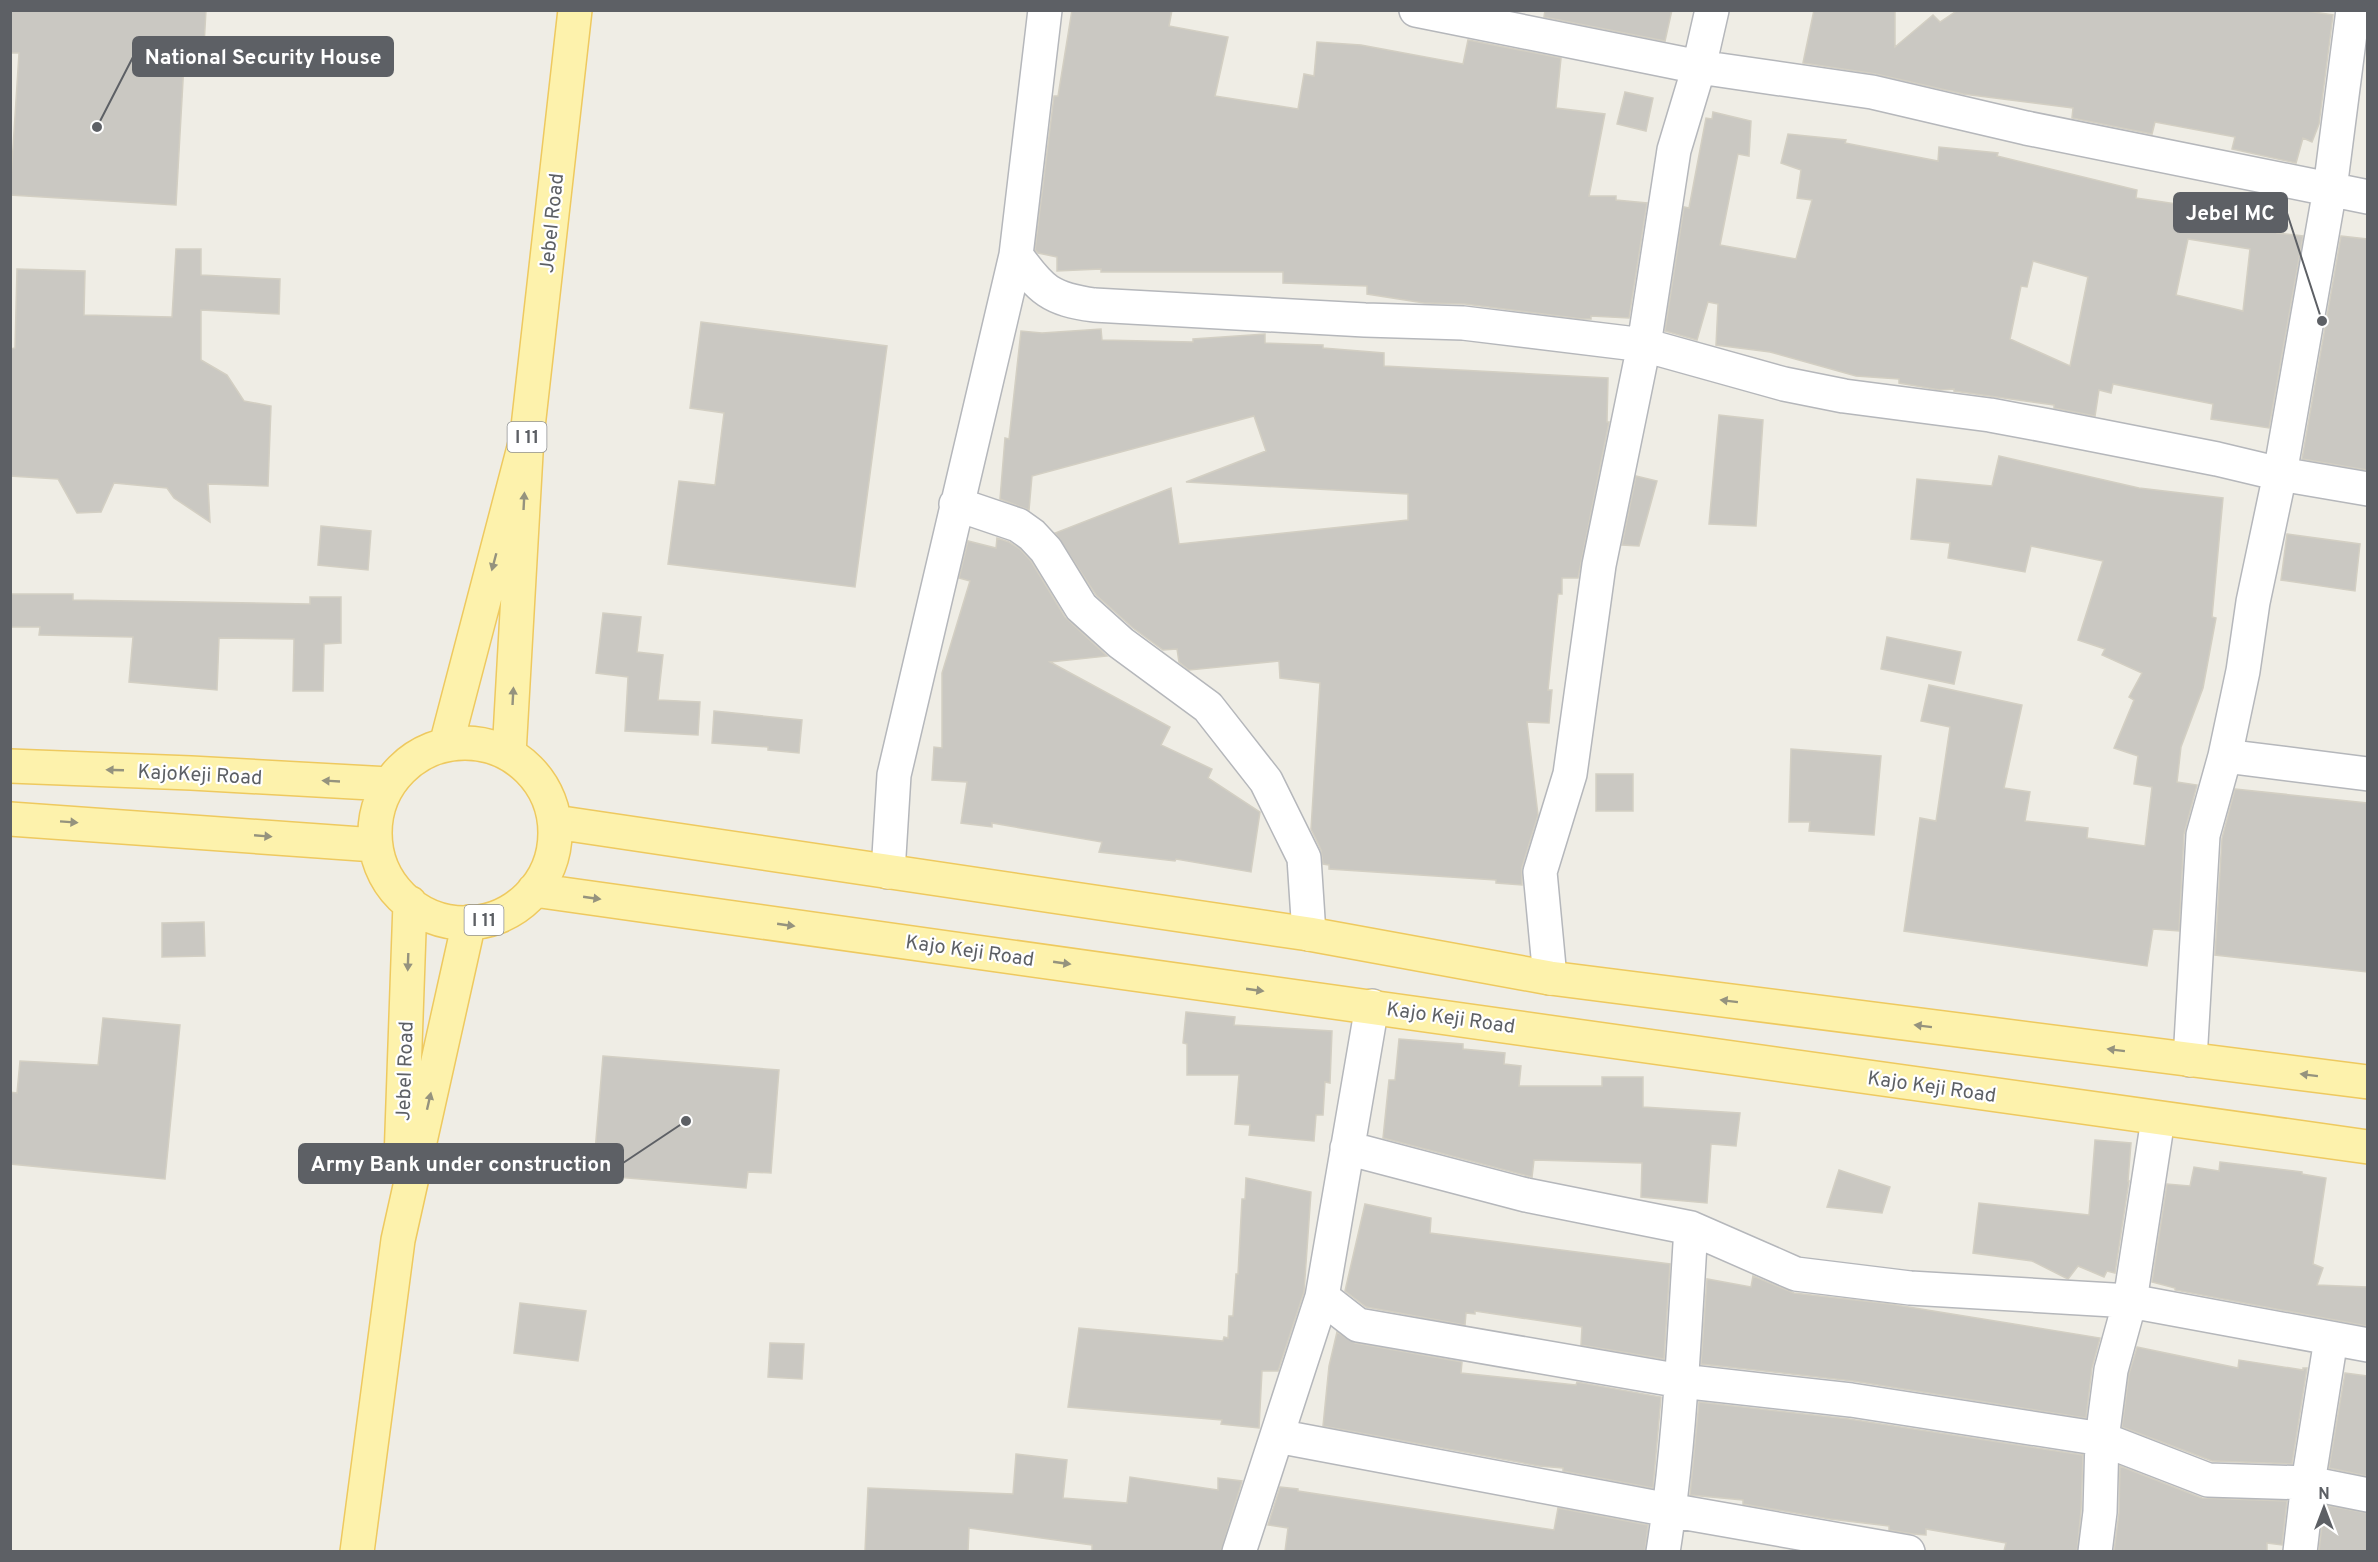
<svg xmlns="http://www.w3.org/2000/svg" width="2378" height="1562" font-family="Overpass,sans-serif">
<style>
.building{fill:#cac8c2;stroke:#d3cfc3;stroke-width:1.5;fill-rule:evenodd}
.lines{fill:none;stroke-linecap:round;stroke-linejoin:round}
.minor-casing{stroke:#b5b7bb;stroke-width:36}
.major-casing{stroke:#eec95f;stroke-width:36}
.minor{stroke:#fff;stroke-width:33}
.major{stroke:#fdf2ac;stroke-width:33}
.oneway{fill:#95937e}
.labels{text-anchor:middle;stroke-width:4.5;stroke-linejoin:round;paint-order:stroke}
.shield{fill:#fff;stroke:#8e9093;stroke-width:1.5}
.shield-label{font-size:18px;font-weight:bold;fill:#5d6065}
.street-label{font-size:20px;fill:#5d6065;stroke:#fff}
.leader{fill:none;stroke:#5d6065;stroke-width:2}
.callout-dot{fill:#5d6065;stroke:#fff;stroke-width:2}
.callout{fill:#5d6065;stroke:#5d6065;stroke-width:2}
.callout-label{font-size:21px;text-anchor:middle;font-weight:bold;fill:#fff}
</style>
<rect width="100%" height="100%" fill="#efede5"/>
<path class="building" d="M 10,10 L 206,10 L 203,64 L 184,63 L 176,205 L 10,195 L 19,53 L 10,53 Z
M 1072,10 L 1172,10 L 1169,26 L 1228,37 L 1215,96 L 1298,109 L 1304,74 L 1314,76 L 1317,42 L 1361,45 L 1463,64 L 1468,40 L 1561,58 L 1556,108 L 1605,114 L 1589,196 L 1616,196 L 1616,200 L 1647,203 L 1629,318 L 1591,316 L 1591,319 L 1583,319 L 1465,304 L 1424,303 L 1367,294 L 1367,286 L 1283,283 L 1283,272 L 1101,272 L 1101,269 L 1057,271 L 1057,257 L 1038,253 L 1035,250 L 1054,96 L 1058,96 Z
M 1545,10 L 1672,10 L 1665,41 L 1544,17 Z
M 1814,10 L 1895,10 L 1895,47 L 1933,15 L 1940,22 L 1958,10 L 2301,10 L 2333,15 L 2319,124 L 2312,142 L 2303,138 L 2296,163 L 2232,149 L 2235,137 L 2155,122 L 2152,134 L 2072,118 L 2073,108 L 1963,94 L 1876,74 L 1803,63 Z
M 1625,92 L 1653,98 L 1646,131 L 1617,124 Z
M 1713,112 L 1751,121 L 1749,156 L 1738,154 L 1720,245 L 1796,259 L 1812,200 L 1797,198 L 1801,170 L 1781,163 L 1788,134 L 1846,140 L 1845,143 L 1938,161 L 1939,147 L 1998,153 L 1997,156 L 2137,190 L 2136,198 L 2232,212 L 2231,216 L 2279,223 L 2277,233 L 2303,236 L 2269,428 L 2211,419 L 2213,404 L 2113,384 L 2111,393 L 2099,390 L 2095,416 L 2054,408 L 2054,405 L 1954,391 L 1954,389 L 1940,390 L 1899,383 L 1899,379 L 1856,376 L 1770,352 L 1716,345 L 1718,304 L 1708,302 L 1697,340 L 1665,331 L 1684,207 L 1689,208 L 1706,118 L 1712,119 ZM 2188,239 L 2250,249 L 2243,311 L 2176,295 ZM 2033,261 L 2088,277 L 2070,366 L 2010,339 L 2021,286 L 2027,287 Z
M 2341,236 L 2367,239 L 2367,470 L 2302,459 Z
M 176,249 L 201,249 L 201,275 L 280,279 L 279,314 L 201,310 L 201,360 L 227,375 L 244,401 L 271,406 L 268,486 L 208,484 L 210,522 L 174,498 L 167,488 L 114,483 L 101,512 L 77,513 L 58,479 L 10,476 L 10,349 L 15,348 L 17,269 L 85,271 L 84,315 L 172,317 Z
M 701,322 L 887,346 L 855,587 L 668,564 L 679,481 L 715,485 L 724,413 L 690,408 Z
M 1101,329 L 1102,340 L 1193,342 L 1193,339 L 1265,334 L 1265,343 L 1323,345 L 1323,348 L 1384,353 L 1384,366 L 1608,378 L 1607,422 L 1609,422 L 1578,578 L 1562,578 L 1562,594 L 1558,594 L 1548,690 L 1552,690 L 1549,723 L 1527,722 L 1538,815 L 1522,867 L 1522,885 L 1496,883 L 1496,880 L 1329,869 L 1329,865 L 1323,864 L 1321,850 L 1311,829 L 1320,683 L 1280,678 L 1279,661 L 1189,670 L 1179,662 L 1177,649 L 1163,650 L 1133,628 L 1096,595 L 1055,533 L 1171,488 L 1179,544 L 1408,520 L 1408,494 L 1186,482 L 1266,451 L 1254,416 L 1032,476 L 1029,510 L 1000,499 L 1005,438 L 1009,439 L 1021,331 L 1042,333 Z
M 1719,415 L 1763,420 L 1756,526 L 1709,524 Z
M 1999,456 L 2139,488 L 2223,498 L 2212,617 L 2216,618 L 2203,688 L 2181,747 L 2177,782 L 2197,785 L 2184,834 L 2179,931 L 2153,929 L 2147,966 L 1904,931 L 1920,818 L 1936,821 L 1950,727 L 1921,721 L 1929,685 L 2022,705 L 2004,788 L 2030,792 L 2025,821 L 2088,828 L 2087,838 L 2145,846 L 2152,787 L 2134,784 L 2138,756 L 2114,748 L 2134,700 L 2129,697 L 2142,673 L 2102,655 L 2105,649 L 2078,640 L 2103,561 L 2031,546 L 2025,572 L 1948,558 L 1950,543 L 1911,539 L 1917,479 L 1992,486 Z
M 1636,476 L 1657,481 L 1639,546 L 1622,545 Z
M 321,526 L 371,531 L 368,570 L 318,565 Z
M 2287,534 L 2360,544 L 2355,591 L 2281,580 Z
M 997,538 L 1009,542 L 1020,549 L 1031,561 L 1065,617 L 1107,656 L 1050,662 L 1170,727 L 1161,745 L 1212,769 L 1208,778 L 1260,812 L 1251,872 L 1176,859 L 1175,861 L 1099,852 L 1102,842 L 992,823 L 992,827 L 961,823 L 967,782 L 932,780 L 934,747 L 942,748 L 942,673 L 970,581 L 959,578 L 968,541 L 996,548 Z
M 10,594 L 73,594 L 73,600 L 310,604 L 310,597 L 341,597 L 341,643 L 324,644 L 323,691 L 293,691 L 294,639 L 219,638 L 217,690 L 129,682 L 133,637 L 39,635 L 40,627 L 10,627 Z
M 603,613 L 641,617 L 637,652 L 663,655 L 658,700 L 700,702 L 698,735 L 625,731 L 628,677 L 596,673 Z
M 1887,637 L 1961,652 L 1954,684 L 1881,669 Z
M 714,711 L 802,720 L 799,753 L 768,750 L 768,747 L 712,743 Z
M 1791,749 L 1881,756 L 1874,835 L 1809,831 L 1810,822 L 1789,822 Z
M 1596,774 L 1633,774 L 1633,811 L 1596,811 Z
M 2235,789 L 2367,803 L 2367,972 L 2215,955 L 2222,838 Z
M 204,922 L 205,956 L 162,957 L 162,923 Z
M 1186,1012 L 1235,1017 L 1234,1025 L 1332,1031 L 1330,1083 L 1325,1082 L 1323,1115 L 1316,1115 L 1314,1141 L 1249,1135 L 1250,1125 L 1235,1124 L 1239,1075 L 1187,1075 L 1187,1044 L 1183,1043 Z
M 103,1018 L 180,1025 L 165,1179 L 10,1164 L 10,1092 L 17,1093 L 20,1061 L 98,1065 Z
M 1399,1039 L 1463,1044 L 1463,1049 L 1505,1053 L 1504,1064 L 1521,1066 L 1519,1086 L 1602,1086 L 1602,1077 L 1643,1077 L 1643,1107 L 1740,1113 L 1736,1146 L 1711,1144 L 1707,1203 L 1641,1197 L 1642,1163 L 1534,1160 L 1532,1177 L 1383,1138 L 1389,1080 L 1395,1080 Z
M 603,1056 L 779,1070 L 771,1173 L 748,1172 L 746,1188 L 593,1175 Z
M 2095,1140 L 2131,1143 L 2128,1181 L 2129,1181 L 2115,1273 L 2107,1271 L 2104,1277 L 2078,1266 L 2068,1279 L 2032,1261 L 1973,1253 L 1979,1203 L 2089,1215 Z
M 2220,1162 L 2302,1172 L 2302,1174 L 2326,1178 L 2313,1264 L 2323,1268 L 2317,1285 L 2367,1287 L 2367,1326 L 2175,1290 L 2175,1288 L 2152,1282 L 2167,1184 L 2190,1186 L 2194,1167 L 2219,1171 Z
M 1839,1170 L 1890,1187 L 1882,1213 L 1827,1207 Z
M 1246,1178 L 1311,1192 L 1304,1292 L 1278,1371 L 1262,1371 L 1259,1428 L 1221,1424 L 1222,1420 L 1068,1407 L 1079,1328 L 1223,1341 L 1224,1337 L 1228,1338 L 1229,1316 L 1233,1316 L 1236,1274 L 1238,1274 L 1242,1199 L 1245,1199 Z
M 1365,1204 L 1431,1218 L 1430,1233 L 1670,1264 L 1664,1359 L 1581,1345 L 1582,1327 L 1475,1311 L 1475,1314 L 1466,1313 L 1465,1325 L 1366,1307 L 1345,1291 Z
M 1753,1276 L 1794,1293 L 1890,1304 L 2100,1338 L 2092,1368 L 2086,1418 L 1853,1381 L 1701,1364 L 1707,1279 L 1751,1287 Z
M 520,1303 L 586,1311 L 578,1361 L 514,1353 Z
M 1337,1332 L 1355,1343 L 1462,1362 L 1461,1373 L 1576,1385 L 1577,1382 L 1661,1397 L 1653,1488 L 1563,1471 L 1563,1468 L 1539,1466 L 1323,1426 L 1329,1366 Z
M 770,1343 L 804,1344 L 802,1379 L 768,1377 Z
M 2137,1347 L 2238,1368 L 2239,1360 L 2303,1370 L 2303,1368 L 2307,1368 L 2292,1464 L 2212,1461 L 2122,1427 L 2129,1374 Z
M 2345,1373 L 2367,1376 L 2367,1476 L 2329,1468 Z
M 1699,1402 L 1849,1419 L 2083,1455 L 2081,1511 L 2077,1551 L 2004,1551 L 2006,1543 L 1926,1529 L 1926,1535 L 1913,1534 L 1889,1530 L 1889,1526 L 1830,1519 L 1743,1504 L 1743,1500 L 1690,1495 Z
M 1016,1454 L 1067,1460 L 1063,1498 L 1127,1503 L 1130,1477 L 1218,1490 L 1218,1478 L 1242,1481 L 1221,1551 L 1092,1551 L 1092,1545 L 969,1528 L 968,1551 L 865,1551 L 868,1488 L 1013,1494 Z
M 2120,1466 L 2202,1498 L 2287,1501 L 2282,1545 L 2267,1543 L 2267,1551 L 2114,1551 L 2119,1513 Z
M 1280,1487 L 1298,1489 L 1298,1491 L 1554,1530 L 1558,1508 L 1648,1525 L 1645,1551 L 1285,1551 L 1288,1528 L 1268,1525 Z
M 2324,1505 L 2367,1513 L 2367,1551 L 2319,1551 Z"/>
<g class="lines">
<defs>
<path id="minor" d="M 1416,10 L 1699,67 L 1872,92 L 2026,128 L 2368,197
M 1016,255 C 1041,290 1050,299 1094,305 L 1365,320 L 1463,323 L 1644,345 L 1784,384 L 1844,396 L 1990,415 L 2049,426 L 2217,459 L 2280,474 L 2368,489
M 956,504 L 1018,525 L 1032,535 L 1046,550 L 1081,607 L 1121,643 L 1208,707 L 1266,781 L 1304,858 L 1309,934
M 2225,756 L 2368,774
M 888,872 L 894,775 L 1016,255 L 1045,10
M 1550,978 L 1540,872 L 1570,774 L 1599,565 L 1644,345 L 1674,150 L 1699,67 L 1712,10
M 2190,1060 L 2203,835 L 2225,756 L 2243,671 L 2253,602 L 2280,474 L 2330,189 L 2353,10
M 1347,1148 L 1526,1195 L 1691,1228 L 1796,1274 L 1910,1288 L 2130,1301 L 2368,1345
M 1322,1297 L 1358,1325 L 1681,1381 L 1851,1400 L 2102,1439 L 2208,1480 L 2308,1483 L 2368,1495
M 1277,1436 L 1669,1510 L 1908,1552
M 1239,1552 L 1322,1297 L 1372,1006
M 1663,1552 C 1680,1445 1684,1336 1691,1228
M 2095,1552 L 2100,1512 L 2102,1439 L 2111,1370 L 2130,1301 L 2158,1119
M 2300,1552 L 2308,1483 L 2331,1339"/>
<path id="major" d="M 527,436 L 575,10
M375 833a90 90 0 1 1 180 0a90 90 0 1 1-180 0Z
M 446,745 L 527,436 L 509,754
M 10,766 L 191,773 L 389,784
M 10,819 L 375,845
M 555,822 L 1309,934 L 1550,978 L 2368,1082
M 534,890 L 2368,1147
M 401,1160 L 410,903
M 357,1552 L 398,1240 L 469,922"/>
</defs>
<use href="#minor" class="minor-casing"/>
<use href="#major" class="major-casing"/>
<use href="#minor" class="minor"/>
<use href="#major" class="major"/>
</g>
<defs><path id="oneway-solid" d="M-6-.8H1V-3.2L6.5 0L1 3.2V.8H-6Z" transform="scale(1.5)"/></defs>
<g class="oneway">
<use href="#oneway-solid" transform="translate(524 501) rotate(-87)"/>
<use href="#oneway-solid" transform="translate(494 562) rotate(105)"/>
<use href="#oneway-solid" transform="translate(513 696) rotate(-87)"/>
<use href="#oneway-solid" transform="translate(115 770) rotate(-178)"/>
<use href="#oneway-solid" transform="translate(331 781) rotate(-177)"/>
<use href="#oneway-solid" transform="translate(69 822) rotate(4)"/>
<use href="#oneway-solid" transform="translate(263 836) rotate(5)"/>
<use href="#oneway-solid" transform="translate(592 898) rotate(8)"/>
<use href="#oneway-solid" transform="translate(786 925) rotate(8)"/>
<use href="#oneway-solid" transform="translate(408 962) rotate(92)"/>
<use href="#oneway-solid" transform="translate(1062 963) rotate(8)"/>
<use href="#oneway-solid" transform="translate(1255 990) rotate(8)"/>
<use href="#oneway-solid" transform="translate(1729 1001) rotate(-173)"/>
<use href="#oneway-solid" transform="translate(1923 1026) rotate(-173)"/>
<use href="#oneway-solid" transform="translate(2116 1050) rotate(-173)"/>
<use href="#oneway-solid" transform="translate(2309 1075) rotate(-173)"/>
<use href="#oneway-solid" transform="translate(429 1101) rotate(-77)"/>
</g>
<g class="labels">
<g class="shield">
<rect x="507.5" y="422" width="39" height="30" rx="4.5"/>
<rect x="464.5" y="905" width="39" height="30" rx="4.5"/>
</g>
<g class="shield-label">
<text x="527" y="443">I 11</text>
<text x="484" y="926">I 11</text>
</g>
<g class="street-label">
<text transform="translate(551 223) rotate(-84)" y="7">Jebel Road</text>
<text transform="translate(200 774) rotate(3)" y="7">KajoKeji Road</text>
<text transform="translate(970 950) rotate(8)" y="7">Kajo Keji Road</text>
<text transform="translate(1451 1017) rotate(8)" y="7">Kajo Keji Road</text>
<text transform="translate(404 1071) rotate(-88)" y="7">Jebel Road</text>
<text transform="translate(1932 1086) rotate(8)" y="7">Kajo Keji Road</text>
</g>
</g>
<path class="leader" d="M97 127L133 57M2322 321L2287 213M686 1121L623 1163"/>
<g class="callout-dot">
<circle cx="97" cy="127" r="6"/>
<circle cx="2322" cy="321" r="6"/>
<circle cx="686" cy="1121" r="6"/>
</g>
<g class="callout">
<rect x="133" y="37" width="260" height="39" rx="6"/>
<rect x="2174" y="193" width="113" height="39" rx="6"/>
<rect x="299" y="1144" width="324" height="39" rx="6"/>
</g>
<g class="callout-label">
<text x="263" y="64">National Security House</text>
<text x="2230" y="220">Jebel MC</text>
<text x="461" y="1171">Army Bank under construction</text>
</g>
<rect width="2378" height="1562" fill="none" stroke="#5d6065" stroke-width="24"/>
<g transform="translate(2324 1508)" stroke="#ffffff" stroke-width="4.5" paint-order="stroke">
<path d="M0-4.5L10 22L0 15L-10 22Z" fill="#5d6065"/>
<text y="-9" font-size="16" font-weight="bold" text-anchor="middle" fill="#5d6065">N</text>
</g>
</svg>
